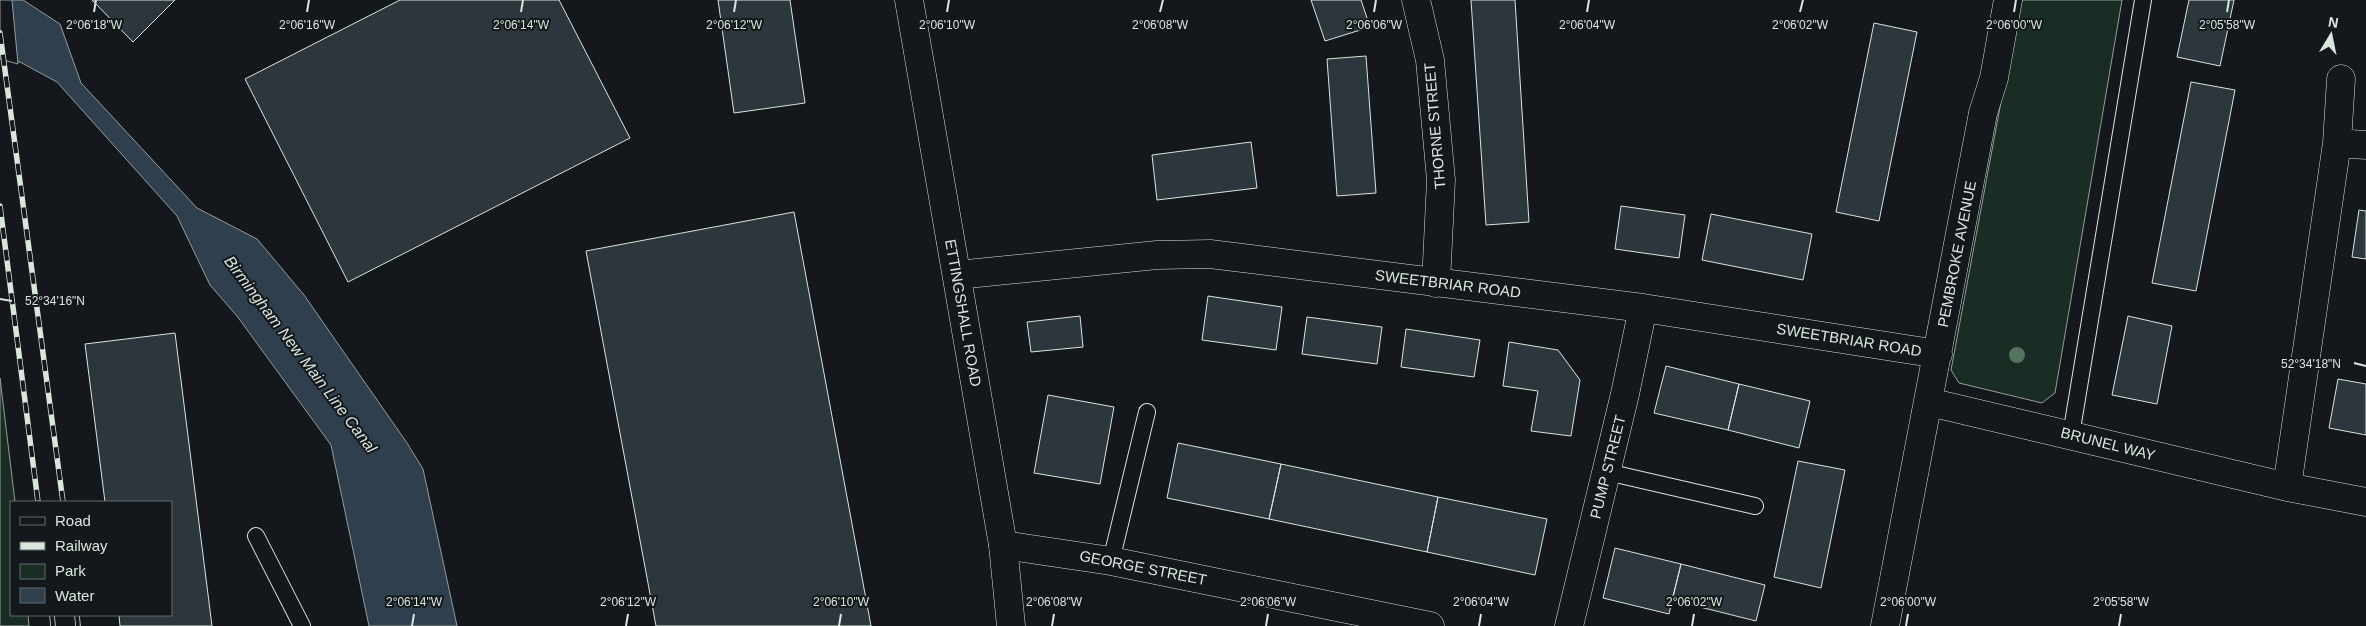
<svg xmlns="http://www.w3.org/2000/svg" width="2366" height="626" font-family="Helvetica,sans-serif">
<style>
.green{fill:#1a2d24;stroke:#939e99}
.water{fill:#2f3f4d;stroke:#939e99}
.pier{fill:#14181c;stroke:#939e99}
.building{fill:#2c363c;stroke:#d8e6dc}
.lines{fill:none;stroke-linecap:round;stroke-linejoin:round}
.lane-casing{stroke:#d8e6dc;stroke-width:18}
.street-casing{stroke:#d8e6dc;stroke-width:29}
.primary-casing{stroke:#d8e6dc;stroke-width:29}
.lane{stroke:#14181c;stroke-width:16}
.street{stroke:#14181c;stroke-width:28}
.primary{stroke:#14181c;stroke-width:28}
.rail-casing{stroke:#d8e6dc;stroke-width:5.5}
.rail{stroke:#14181c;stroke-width:4;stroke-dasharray:11;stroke-linecap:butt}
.tree{fill:#55745f}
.ticks{fill:none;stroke:#d8e6dc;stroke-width:2}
.labels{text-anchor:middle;stroke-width:4;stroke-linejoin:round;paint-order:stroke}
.street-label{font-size:15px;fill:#d8e6dc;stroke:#14181c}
.water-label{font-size:16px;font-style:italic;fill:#d8e6dc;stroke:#14181c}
.ticks-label{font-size:12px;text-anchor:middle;fill:#d8e6dc;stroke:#14181c;stroke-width:4;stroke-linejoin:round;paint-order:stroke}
</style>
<rect width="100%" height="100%" fill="#14181c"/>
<path class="green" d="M 2020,0 L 2122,0 L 2055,393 L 2042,403 L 1959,383 L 1951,370 Z
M 0,378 L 15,502 L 11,502 L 11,615 L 28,615 L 29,626 L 0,626 Z"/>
<path class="water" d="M 0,0 L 23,0 L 60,24 L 81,83 L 197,208 L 257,239 L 304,295 L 407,443 L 423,469 L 457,626 L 369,626 L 331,445 L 237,316 L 210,285 L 177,216 L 57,82 L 20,62 L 0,56 Z"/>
<path class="pier" d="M 0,0 L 12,0 L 18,64 L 0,59 Z"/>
<path class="building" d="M 92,0 L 175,0 L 133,42 Z
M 400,0 L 559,0 L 630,138 L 348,282 L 245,79 Z
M 718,0 L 790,0 L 805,103 L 734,113 Z
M 1311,0 L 1361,0 L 1370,27 L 1325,41 Z
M 1471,0 L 1515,0 L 1529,222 L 1486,225 Z
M 2189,0 L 2234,0 L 2220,66 L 2177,57 Z
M 1874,23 L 1917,32 L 1879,221 L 1836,212 Z
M 1366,56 L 1376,193 L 1337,196 L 1327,59 Z
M 2191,82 L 2235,90 L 2196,291 L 2152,283 Z
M 1251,142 L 1257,188 L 1157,200 L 1152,155 Z
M 1621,206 L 1685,215 L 1679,258 L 1615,249 Z
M 2359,210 L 2366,211 L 2366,259 L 2352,257 Z
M 794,212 L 871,626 L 656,626 L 586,251 Z
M 1711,214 L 1812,234 L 1803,280 L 1702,260 Z
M 1208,296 L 1282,307 L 1276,350 L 1202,340 Z
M 1080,316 L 1083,347 L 1031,352 L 1027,322 Z
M 2128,316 L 2172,326 L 2157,404 L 2112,395 Z
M 1307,317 L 1382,327 L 1377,364 L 1302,354 Z
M 1406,329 L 1480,340 L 1474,377 L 1401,367 Z
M 175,333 L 212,626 L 120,626 L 119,615 L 171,615 L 171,502 L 105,502 L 85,344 Z
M 1509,342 L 1558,350 L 1580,380 L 1571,436 L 1531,431 L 1538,391 L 1503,386 Z
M 1666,366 L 1739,384 L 1728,430 L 1654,413 Z
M 2338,379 L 2366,384 L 2366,435 L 2329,428 Z
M 1739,384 L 1810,401 L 1799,448 L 1728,430 Z
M 1048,395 L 1114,407 L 1100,484 L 1034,473 Z
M 1178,443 L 1281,464 L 1269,519 L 1167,498 Z
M 1798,461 L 1845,470 L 1821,588 L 1774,577 Z
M 1281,464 L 1438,497 L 1427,552 L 1269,519 Z
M 1438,497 L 1547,519 L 1535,575 L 1427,552 Z
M 1615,548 L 1681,564 L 1669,614 L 1603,598 Z
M 1681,564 L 1765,585 L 1756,621 L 1672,600 Z"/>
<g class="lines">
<defs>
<path id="lane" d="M 2071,435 L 2143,0
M 1607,472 L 1755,506
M 256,536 L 302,626
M 1111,561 L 1147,412"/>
<path id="street" d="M 1416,0 L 1430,60 L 1441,180 L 1436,283
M 2337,143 L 2366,145
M 957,275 L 1157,255 L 1210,254 L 1643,308 L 1938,354
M 1929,402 L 2287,487 L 2366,502
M 2287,487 L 2337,143 L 2341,79
M 1003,545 L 1111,561 L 1430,626
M 1569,626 L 1625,394 L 1643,308
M 1885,626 L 1983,113 L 1994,78 L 2008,0"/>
<path id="primary" d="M 909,0 L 1003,545 L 1011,626"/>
</defs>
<use href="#lane" class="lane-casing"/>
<use href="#street" class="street-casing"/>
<use href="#primary" class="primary-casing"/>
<use href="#lane" class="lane"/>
<use href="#street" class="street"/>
<use href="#primary" class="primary"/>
<defs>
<path id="rail" d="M 0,33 L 63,502
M 0,206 L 38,502
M 52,615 L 53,626
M 77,615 L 78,626"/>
</defs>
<use href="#rail" class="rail-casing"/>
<use href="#rail" class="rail"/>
</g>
<circle class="tree" cx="2017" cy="355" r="8"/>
<path class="ticks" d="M 94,12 L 96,0M 307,12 L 309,0M 521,12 L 523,0M 734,12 L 736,0M 947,12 L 949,0M 1160,12 L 1163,0M 1374,12 L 1376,0M 1587,12 L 1589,0M 1800,12 L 1803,0M 2014,12 L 2016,0M 2227,12 L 2229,0M 0,299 L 12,301M 2354,363 L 2366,366M 412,626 L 414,614M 626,626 L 628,614M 839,626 L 841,614M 1052,626 L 1054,614M 1266,626 L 1268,614M 1479,626 L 1481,614M 1692,626 L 1694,614M 1906,626 L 1908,614M 2119,626 L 2121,614"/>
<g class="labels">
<g class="street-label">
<text transform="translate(1435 126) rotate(-95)" y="5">THORNE STREET</text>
<text transform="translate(1957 254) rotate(-79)" y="5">PEMBROKE AVENUE</text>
<text transform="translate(1448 284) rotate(7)" y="5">SWEETBRIAR ROAD</text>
<text transform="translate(963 313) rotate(80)" y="5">ETTINGSHALL ROAD</text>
<text transform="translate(1849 340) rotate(9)" y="5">SWEETBRIAR ROAD</text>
<text transform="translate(2108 444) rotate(14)" y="5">BRUNEL WAY</text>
<text transform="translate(1608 467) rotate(-76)" y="5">PUMP STREET</text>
<text transform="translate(1143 568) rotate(11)" y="5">GEORGE STREET</text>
</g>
<g class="water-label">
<text transform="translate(301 354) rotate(53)" y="6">Birmingham New Main Line Canal</text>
</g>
</g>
<g class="ticks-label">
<text x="94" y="29">2°06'18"W</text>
<text x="307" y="29">2°06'16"W</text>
<text x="521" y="29">2°06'14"W</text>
<text x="734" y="29">2°06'12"W</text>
<text x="947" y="29">2°06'10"W</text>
<text x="1160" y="29">2°06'08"W</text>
<text x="1374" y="29">2°06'06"W</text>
<text x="1587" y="29">2°06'04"W</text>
<text x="1800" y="29">2°06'02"W</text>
<text x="2014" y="29">2°06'00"W</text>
<text x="2227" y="29">2°05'58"W</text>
<text x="55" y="305">52°34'16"N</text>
<text x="2311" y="368">52°34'18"N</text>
<text x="414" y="606">2°06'14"W</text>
<text x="628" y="606">2°06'12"W</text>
<text x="841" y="606">2°06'10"W</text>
<text x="1054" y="606">2°06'08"W</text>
<text x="1268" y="606">2°06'06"W</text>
<text x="1481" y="606">2°06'04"W</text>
<text x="1694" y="606">2°06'02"W</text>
<text x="1908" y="606">2°06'00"W</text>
<text x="2121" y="606">2°05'58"W</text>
</g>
<rect x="10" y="501" width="162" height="115" fill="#14181c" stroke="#626a69"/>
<rect x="20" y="517" width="25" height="8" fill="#14181c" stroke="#626a69"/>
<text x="55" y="526" font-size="15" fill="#d8e6dc">Road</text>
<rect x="20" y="542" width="25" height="8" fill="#d8e6dc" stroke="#626a69"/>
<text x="55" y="551" font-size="15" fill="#d8e6dc">Railway</text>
<rect x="20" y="564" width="25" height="15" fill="#1a2d24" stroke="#626a69"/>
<text x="55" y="576" font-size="15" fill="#d8e6dc">Park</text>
<rect x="20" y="588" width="25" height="15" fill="#2f3f4d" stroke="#626a69"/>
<text x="55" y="601" font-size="15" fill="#d8e6dc">Water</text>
<g transform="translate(2331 35) rotate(10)" stroke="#14181c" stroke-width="4" paint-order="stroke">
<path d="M0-4L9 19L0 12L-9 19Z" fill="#d8e6dc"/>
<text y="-8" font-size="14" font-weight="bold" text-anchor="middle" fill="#d8e6dc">N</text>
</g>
</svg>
